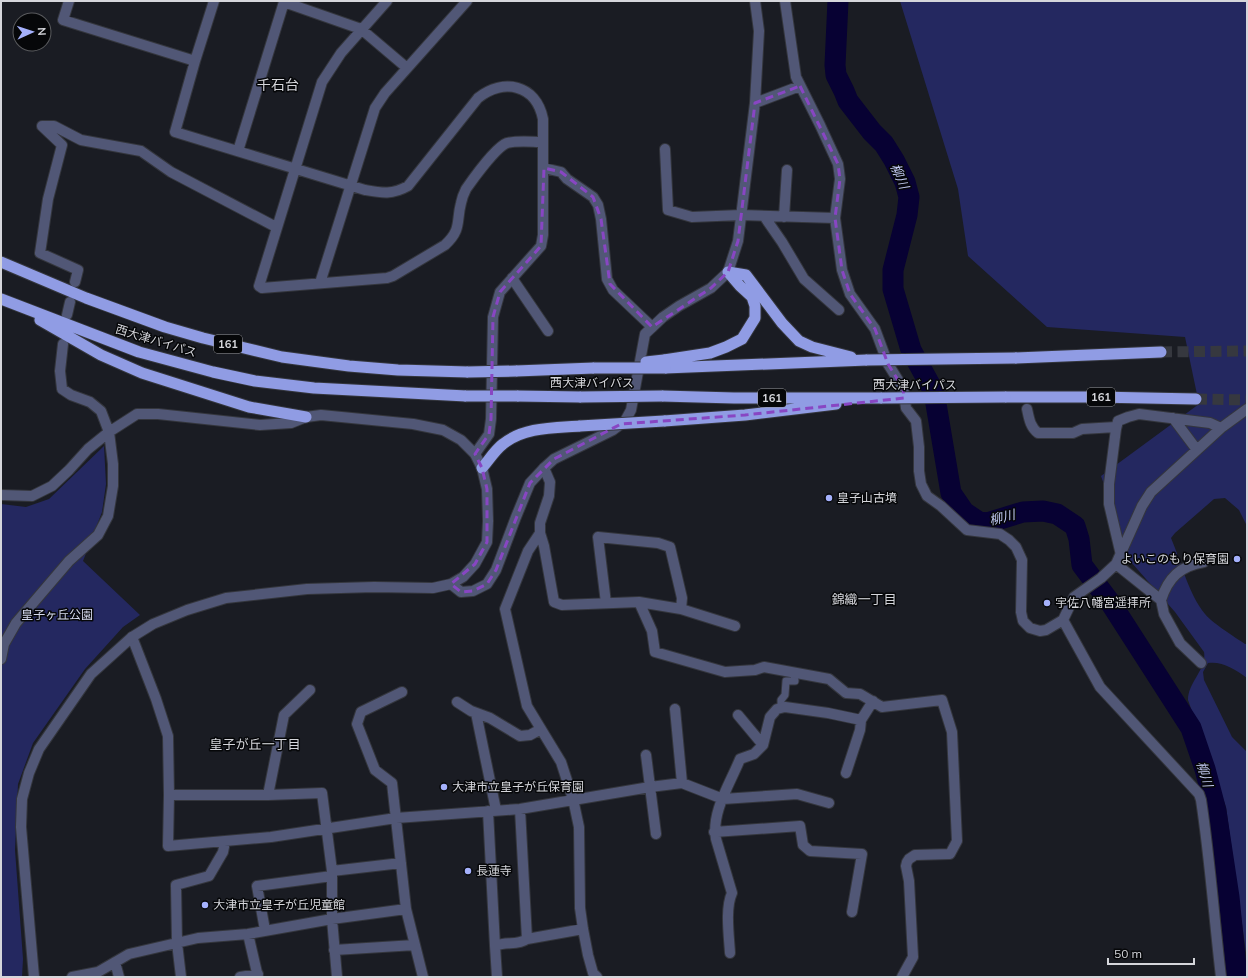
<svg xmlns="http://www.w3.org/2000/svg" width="1248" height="978" font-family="Mulish,'Noto Sans JP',sans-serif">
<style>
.green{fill:#242860}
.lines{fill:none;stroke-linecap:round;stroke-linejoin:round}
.river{stroke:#070133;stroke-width:21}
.trunk-tunnel{stroke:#36383f;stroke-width:11;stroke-dasharray:11 5.5;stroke-linecap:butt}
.pedestrian-casing{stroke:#34363d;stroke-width:9}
.minor-casing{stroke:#34363d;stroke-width:12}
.tertiary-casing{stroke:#34363d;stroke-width:12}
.trunk-casing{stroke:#34363d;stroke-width:13}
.pedestrian{stroke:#515776;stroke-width:7}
.minor{stroke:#515776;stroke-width:10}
.tertiary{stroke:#515776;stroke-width:10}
.trunk{stroke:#909ce4;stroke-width:11}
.trunk-bridge-casing{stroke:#34363d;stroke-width:13;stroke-linecap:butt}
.trunk-bridge{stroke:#909ce4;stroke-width:11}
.marked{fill:none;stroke:#8846c3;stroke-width:3;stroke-dasharray:8 5;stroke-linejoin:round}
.poi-dot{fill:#a5b1fc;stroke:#060709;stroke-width:1.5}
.labels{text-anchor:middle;stroke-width:3;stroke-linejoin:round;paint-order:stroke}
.shield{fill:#060709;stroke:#97989c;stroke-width:1}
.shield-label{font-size:11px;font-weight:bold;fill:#d5d6db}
.street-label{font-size:12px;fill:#d5d6db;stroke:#060709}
.poi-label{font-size:12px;fill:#d5d6db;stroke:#060709;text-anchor:start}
.park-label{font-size:12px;fill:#d6daef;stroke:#060709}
.water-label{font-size:13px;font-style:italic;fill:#c3cbf4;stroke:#060709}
.neighbourhood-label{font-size:13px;fill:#d5d6db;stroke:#060709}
.quarter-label{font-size:14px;fill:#d5d6db;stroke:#060709}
</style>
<rect width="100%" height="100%" fill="#1a1c23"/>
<path class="green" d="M 900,1 L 1247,1 L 1247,526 L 1239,510 L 1225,498 L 1214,499 L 1175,533 L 1171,538 C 1182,564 1188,593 1205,614 C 1212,623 1235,637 1245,644 L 1247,644 L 1247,678 C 1235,669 1222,661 1208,663 L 1203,672 L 1204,680 L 1232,737 L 1247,752 L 1247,960 L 1226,807 L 1188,700 C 1188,682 1207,669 1204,652 L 1175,612 L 1131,562 L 1101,476 L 1199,404 L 1185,337 L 1047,327 L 968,256 L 958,189 Z
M 104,446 L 106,484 L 102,512 L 83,561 L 140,615 L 123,627 L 85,669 L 33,743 L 18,784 L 15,850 L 23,959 L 22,977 L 1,977 L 1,504 L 26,507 L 49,499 Z"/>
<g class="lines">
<path class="river" d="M 838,1 L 835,65 L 836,75 L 844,91 L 848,101 L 872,132 L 884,144 L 894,160 L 905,182 L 909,197 L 907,215 L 893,270 L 893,289 L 911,350 L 934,392 L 951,493 L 964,512 L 979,522 L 987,523 L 1023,512 L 1043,511 L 1057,514 L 1075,526 L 1079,539 L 1082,565 L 1112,605 L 1191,728 L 1205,769 L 1216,811 L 1229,897 L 1237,977"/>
<path class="trunk-tunnel" d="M 1161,352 L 1247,351
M 1196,399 L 1247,400"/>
<defs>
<path id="pedestrian" d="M 781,708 L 781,700 L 785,695 L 786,681 L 795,681 L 794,672"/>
<path id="minor" d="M 69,1 L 63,20 L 195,61
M 214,1 L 195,61 L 175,132 L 365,190 C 382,193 392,195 408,186 L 478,98 C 503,78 536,84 543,119 L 543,235 L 541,246 L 500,292 L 493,317 L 491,419 L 489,434 L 475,454
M 387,1 L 341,53 L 322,82 L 259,286 L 262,288 L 387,278 L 393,276 L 445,245 C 462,229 456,222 461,203 C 462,198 464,193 466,189 C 473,179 496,147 507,143 C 518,140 532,142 543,142
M 785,1 L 796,77 L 820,125 L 838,164 L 839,171 L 840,179 L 835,218
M 755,103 L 800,86
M 42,126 L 54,126 L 81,140 L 141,151 L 171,172 L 276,227
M 42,126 L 62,145 L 48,199 L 40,253 L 78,270 L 75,282
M 665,149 L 668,210 L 692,217 L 741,215 L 835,218 L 842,270 L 850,294 L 875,329 L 888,364 L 903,388 L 906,408 L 916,421 L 919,447 L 919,471 L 921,484 L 927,496 L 941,506 L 967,530 L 1000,534 L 1009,540 L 1016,547 L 1022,560 L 1021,612 L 1023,621 L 1030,628 L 1040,631 L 1046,630 L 1063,620 L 1074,597 L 1101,578 L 1116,564 L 1142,506 L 1151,492 L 1221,428 L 1247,409
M 238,151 L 284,2 L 361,29 L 407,68
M 544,168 L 561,172 L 567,179 L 593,197 L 598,205 L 601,219 L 607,279 L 613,290 L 652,327
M 764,216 L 782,242 L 804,279 L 839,310
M 784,217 L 787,170
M 728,272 L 738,241 L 755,103 L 759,31 L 755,1
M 512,278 L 548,331
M 320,283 L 375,108 L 385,93 L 467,1
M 67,315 L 70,302
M 1027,409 C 1029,418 1030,427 1038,433 L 1073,433 L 1082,429 L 1116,427
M 1173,418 L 1197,450
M 544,468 L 550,482 L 549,496 L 540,523 L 540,533 L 544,546 L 554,602 L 562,605 L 639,602 L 652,631 L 655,652 L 725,672 L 755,670 L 764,667 L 829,679 L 846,693 L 860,694 L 882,707 L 942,700 L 952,732 L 957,841 L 950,854 L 915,855 L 909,859 L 907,862 L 906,866 L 909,881 L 913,957 L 902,977
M 1,495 L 32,496 L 52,486 L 69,470 L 88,449 L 109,432 L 137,414 L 158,414 L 260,425 L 291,423 L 306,417
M 540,533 L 528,551 L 505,609 L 527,706 L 561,762 L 573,799 L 579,827 L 580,908 L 583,929 L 588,955 L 593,973 L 597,977
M 1121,555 L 1109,504 L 1109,484 L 1116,429 L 1118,421 L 1128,417 L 1139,414 L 1210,423 L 1221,428
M 1116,564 L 1161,600 L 1164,614 L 1180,643 L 1201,663
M 1161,600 C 1168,578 1180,566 1204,562
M 639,602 L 681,609 L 735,626
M 606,603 L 598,537 L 658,543 L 670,547 L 682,598 L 681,609
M 1063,620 L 1100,687 L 1199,794 L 1201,800 C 1210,859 1214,918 1221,977
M 132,637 L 156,699 L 168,736 L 169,795 L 168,846 L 271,837 L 396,818 L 520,809 L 650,787 L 682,783 L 723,799 L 797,794 L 829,803
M 1,659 L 4,644 L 16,623 L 69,561 L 98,535 L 108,516 L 113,486 L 113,464 L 109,432 L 101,411 L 90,402 L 71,395 L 62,389 L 60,371 L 63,344
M 402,692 L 361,712 L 357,724 L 375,770 L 392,783 L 406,909 L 423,977
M 457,702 L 471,711 L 490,718 L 520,736 L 530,735 L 541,729
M 675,709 L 682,783
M 476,713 L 496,810
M 738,715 L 763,745
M 646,755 L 656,834
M 846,773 L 860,730 L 861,720
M 169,795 L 268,795 L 322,793 L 332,871 L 332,919 L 337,977
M 268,795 L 284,715 L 310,690
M 520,809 L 527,939
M 488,811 L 495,946 C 507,941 517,946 527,939 L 583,929
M 714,832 L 800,826 L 803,845 L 810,851 L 862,854 L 852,912
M 332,871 L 401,863
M 265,930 L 257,886 L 332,876
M 248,934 L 258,977
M 495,946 L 497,977
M 334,950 L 415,945
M 730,953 C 729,936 725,908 732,893 L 716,839 C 711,812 730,784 740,759 L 754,754 L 763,745 L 770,717 L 777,709 L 785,707 L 828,713 L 861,720 L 873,701
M 115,962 L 119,977
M 72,977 L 98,972 L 129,954 L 198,938 L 248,934 L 332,919 L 406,909
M 181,977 L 177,943 L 176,885 L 209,876 L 223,852 L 225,842
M 240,977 L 258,974"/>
<path id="tertiary" d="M 451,584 L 461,592 L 473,591 L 487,584 L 496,570 L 516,517 L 530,483 L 544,468 L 554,459 L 613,430 L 625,421 L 631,410 L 645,334 L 663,317 L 679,306 L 711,288 L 728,272
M 34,977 L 21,827 L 22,799 L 29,773 L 39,749 L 91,674 L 132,637 L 153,624 L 187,610 L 226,598 L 307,589 L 374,587 L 433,588 L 451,584 L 463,577 L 475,564 L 487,542 L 488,521 L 487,489 L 482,468 L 475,454 L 461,440 L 443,430 L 413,424 L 321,415 L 306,417"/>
<path id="trunk" d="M 1,262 L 86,298 L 165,327 L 203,338 L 282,357 L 349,366 L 398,370 L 468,372
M 728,272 L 746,275 L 782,323 L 799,341 L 812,347 L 851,357
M 1,299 L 139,352 L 213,372 L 255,381 L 314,388 L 466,396
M 40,320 L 101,355 L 142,373 L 249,407 L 306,417
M 1015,358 L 1161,352
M 664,360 L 710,353 L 726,347 L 742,339 L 755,318 L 755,306 L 752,297 L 740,286 L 728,272
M 665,368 L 867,360
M 516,371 L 594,368
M 517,396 L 581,397
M 662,396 L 734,398 L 882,398
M 1005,397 L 1096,397 L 1196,399
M 664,421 L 745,415 L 836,404
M 482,468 C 489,460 495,450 503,444 C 524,427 554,428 580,426"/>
</defs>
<use href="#pedestrian" class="pedestrian-casing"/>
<use href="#minor" class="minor-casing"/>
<use href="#tertiary" class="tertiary-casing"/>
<use href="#trunk" class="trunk-casing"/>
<use href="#pedestrian" class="pedestrian"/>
<use href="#minor" class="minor"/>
<use href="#tertiary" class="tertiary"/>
<use href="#trunk" class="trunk"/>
<defs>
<path id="trunk-bridge" d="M 867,360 L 1015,358
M 646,362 L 664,360
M 594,368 L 665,368
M 468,372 L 516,371
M 466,396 L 517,396
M 581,397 L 662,396
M 882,398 L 1005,397
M 580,426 L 664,421"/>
</defs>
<use href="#trunk-bridge" class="trunk-bridge-casing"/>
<use href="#trunk-bridge" class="trunk-bridge"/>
</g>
<path class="marked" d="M 800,86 L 838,164 L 840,179 L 835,218 L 842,270 L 850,294 L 875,329 L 888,364 L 903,388 L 904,398 L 745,415 L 621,424 L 554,459 L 530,483 L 496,570 L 487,584 L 473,591 L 461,592 L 451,584 L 475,564 L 487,542 L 487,489 L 482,468 L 475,454 L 489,434 L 491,419 L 493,317 L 500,292 L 541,246 L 544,168 L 561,172 L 593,197 L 601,219 L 610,284 L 652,327 L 711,288 L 728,272 L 738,241 L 755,103 Z"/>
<g class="poi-dot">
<circle cx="829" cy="498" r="4"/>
<circle cx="1237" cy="559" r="4"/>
<circle cx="1047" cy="603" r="4"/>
<circle cx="444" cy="787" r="4"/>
<circle cx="468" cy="871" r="4"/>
<circle cx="205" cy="905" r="4"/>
</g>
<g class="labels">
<g class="shield">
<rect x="214" y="335" width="28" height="18" rx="3"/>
<rect x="1087" y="388" width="28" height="18" rx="3"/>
<rect x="758" y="389" width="28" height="18" rx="3"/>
</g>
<g class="shield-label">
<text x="228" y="348">161</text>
<text x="1101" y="401">161</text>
<text x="772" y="402">161</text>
</g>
<g class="street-label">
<text transform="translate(156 341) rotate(17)" y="4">西大津バイパス</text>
<text x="592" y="387">西大津バイパス</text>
<text x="915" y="389">西大津バイパス</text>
</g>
<g class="poi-label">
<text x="837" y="502">皇子山古墳</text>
<text x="1229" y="563" text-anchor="end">よいこのもり保育園</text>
<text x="1055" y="607">宇佐八幡宮遥拝所</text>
<text x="452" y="791">大津市立皇子が丘保育園</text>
<text x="476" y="875">長蓮寺</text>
<text x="213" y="909">大津市立皇子が丘児童館</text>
</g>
<g class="park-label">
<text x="57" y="619">皇子ヶ丘公園</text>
</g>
<g class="water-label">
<text transform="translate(900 176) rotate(67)" y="5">柳川</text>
<text transform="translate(1002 517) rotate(-14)" y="5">柳川</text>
<text transform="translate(1205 774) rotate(73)" y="5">柳川</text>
</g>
<g class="neighbourhood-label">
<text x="864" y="604">錦織一丁目</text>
<text x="255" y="749">皇子が丘一丁目</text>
</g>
<g class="quarter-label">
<text x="278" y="90">千石台</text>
</g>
</g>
<rect width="1248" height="978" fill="none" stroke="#d5d6db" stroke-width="4"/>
<g transform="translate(32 32) rotate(87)"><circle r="19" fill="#060709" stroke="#595a5d"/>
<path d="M0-3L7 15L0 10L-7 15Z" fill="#a5b1fc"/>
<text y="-6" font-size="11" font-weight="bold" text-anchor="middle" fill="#d5d6db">N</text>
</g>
<path d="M1108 958v6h86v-6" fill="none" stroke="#d5d6db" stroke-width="2"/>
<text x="1114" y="958" font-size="12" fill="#d5d6db" stroke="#060709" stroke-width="3" paint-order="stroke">50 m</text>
</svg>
